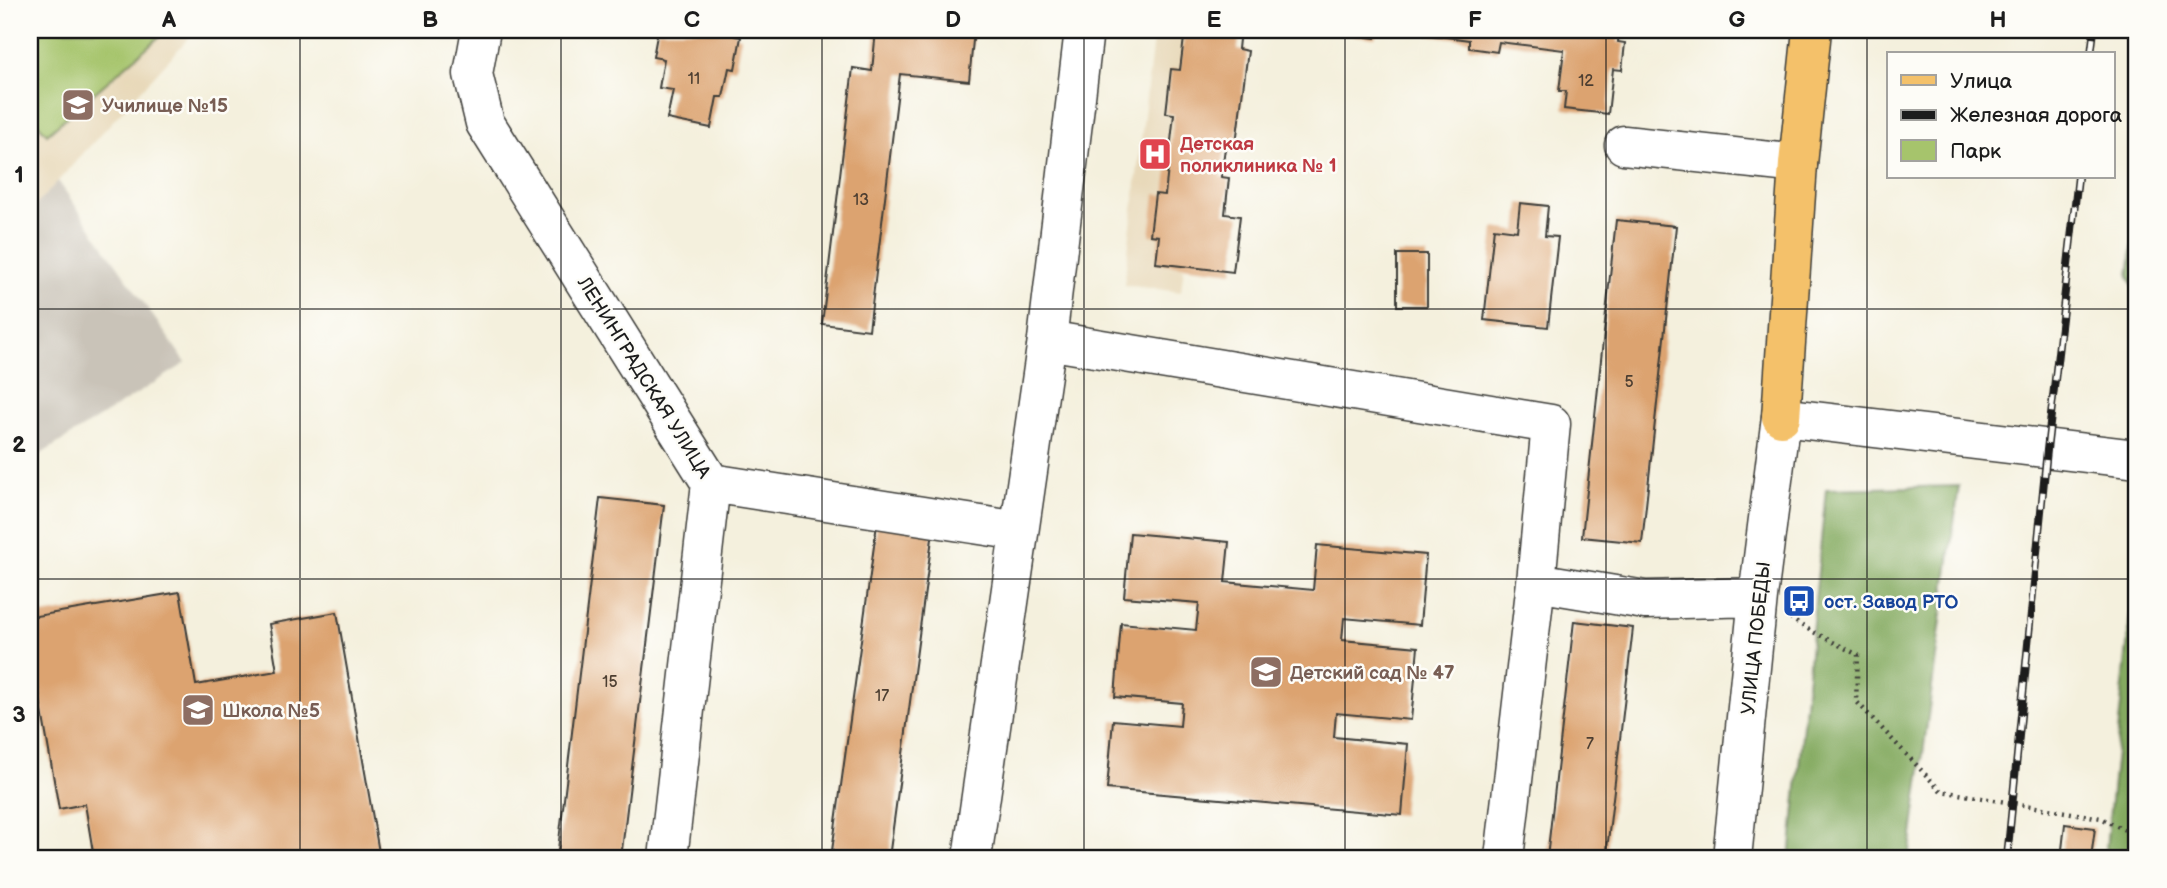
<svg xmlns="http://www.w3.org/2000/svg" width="2167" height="888" font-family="'Balsamiq Sans',sans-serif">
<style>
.built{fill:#e8d9ba}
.industrial{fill:#c9c3b8}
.green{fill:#a6c46c;stroke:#617044;stroke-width:2}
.forest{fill:#84aa60;stroke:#50633e;stroke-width:2}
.building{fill:#dca36f}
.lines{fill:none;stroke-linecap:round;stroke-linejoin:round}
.minor-casing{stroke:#3c3c39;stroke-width:41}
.major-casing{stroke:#3c3c39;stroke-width:41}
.path{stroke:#3c3c39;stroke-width:4.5;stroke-dasharray:2 5;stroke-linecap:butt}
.minor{stroke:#fff;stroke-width:38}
.major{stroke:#f4c16a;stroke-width:38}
.rail-casing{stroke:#1c1c1c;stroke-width:8}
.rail{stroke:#fdfcf7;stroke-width:5;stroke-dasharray:16;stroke-linecap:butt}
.grid{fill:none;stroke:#1c1c1c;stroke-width:2;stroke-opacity:0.55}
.labels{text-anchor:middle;stroke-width:5;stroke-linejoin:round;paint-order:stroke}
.number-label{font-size:16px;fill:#4c3e31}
.education-label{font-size:19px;font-weight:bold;fill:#785e54;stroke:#fdfcf7;text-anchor:start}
.health-label{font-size:19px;font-weight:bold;fill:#be3a42;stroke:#fdfcf7;text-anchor:start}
.street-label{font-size:19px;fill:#1c1c1c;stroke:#fdfcf7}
.transit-label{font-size:19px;font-weight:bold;fill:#164399;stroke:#fdfcf7;text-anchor:start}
.neatline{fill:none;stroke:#1c1c1c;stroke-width:2.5}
.grid-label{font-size:23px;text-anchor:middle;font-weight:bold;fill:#1c1c1c}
</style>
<rect width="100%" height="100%" fill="#fdfcf7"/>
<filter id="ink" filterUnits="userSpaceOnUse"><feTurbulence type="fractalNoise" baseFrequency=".0143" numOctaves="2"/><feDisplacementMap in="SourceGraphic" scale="14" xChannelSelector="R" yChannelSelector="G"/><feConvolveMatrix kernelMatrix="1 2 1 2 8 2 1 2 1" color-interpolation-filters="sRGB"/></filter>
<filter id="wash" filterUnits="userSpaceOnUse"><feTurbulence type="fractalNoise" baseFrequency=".00686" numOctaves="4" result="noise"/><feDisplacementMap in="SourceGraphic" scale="28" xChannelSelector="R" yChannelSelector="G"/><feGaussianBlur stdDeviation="1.57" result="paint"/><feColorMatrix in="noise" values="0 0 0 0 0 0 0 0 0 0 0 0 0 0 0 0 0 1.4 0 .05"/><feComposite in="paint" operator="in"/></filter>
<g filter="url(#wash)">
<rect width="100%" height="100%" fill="#f4f0dd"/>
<path class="built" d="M 30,30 L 196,30 L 36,205 L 30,197 Z
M 1154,31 L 1184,35 L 1180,70 L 1171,70 L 1166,112 L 1174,114 L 1165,195 L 1155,194 L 1150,234 L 1159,236 L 1156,262 L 1184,266 L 1181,292 L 1124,285 Z"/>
<path class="industrial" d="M 58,181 L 186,363 L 30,461 L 30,197 L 36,205 Z"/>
<path class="green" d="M 30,30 L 167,30 L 47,134 L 30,115 Z"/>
<path class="forest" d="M 2137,211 L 2137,294 L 2129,276 Z
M 1959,486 L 1909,858 L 1790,858 L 1826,489 Z
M 2137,551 L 2137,858 L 2105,858 Z"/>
<g id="blocks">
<path class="building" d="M 658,30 L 736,30 L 735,36 L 741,37 L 735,69 L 729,68 L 723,97 L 717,97 L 711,128 L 667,119 L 673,90 L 659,88 L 664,59 L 653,57 Z
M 876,30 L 974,30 L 969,81 L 900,74 L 869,330 L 822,324 L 853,68 L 872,71 Z
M 1185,30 L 1240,30 L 1238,49 L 1248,51 L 1236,143 L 1226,141 L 1221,177 L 1229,178 L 1225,214 L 1240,216 L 1233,272 L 1156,263 L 1159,236 L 1150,235 L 1155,194 L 1165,195 L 1174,114 L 1166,113 L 1171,69 L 1180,70 Z
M 1346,30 L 1377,30 L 1375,38 L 1345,34 Z
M 1401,30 L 1619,30 L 1618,42 L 1625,43 L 1622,70 L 1613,69 L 1608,114 L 1564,109 L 1566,91 L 1559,91 L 1564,50 L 1499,42 L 1497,52 L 1469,48 L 1469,40 L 1400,31 Z
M 1520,203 L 1548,206 L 1545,236 L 1558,237 L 1548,327 L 1484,320 L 1494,228 L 1517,231 Z
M 1616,220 L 1676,226 L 1642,543 L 1582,537 Z
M 1397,254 L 1427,254 L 1427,306 L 1397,306 Z
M 600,498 L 664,505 L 621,858 L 557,858 Z
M 877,524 L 933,531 L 889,858 L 831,858 Z
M 1130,533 L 1229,542 L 1225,582 L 1313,590 L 1317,545 L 1426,555 L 1420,625 L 1344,618 L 1342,640 L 1418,647 L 1411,720 L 1336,713 L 1334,737 L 1408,744 L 1402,815 L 1107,789 L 1113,720 L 1180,726 L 1182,703 L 1115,697 L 1121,623 L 1196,630 L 1199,603 L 1124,597 Z
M 180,592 L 196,685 L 277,671 L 269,624 L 337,612 L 380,858 L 94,858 L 85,804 L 59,809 L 30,642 L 30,617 Z
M 1574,621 L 1633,628 L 1606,858 L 1547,858 Z
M 2065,824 L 2095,828 L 2091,858 L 2061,858 Z"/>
</g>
</g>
<g filter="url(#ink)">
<use href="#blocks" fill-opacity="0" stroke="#3c3c39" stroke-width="2"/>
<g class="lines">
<defs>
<path id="minor" d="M 481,30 L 473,74 L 485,123 L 711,483 L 1019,531
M 1624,145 L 1798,164
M 1047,340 L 1551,424 L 1536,582 L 1504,858
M 1536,582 L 1645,600 L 1758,597
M 668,858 L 711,483
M 972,858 L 1047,340 L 1084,30
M 1732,858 L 1758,597 L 1781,417 L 2137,459"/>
<path id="major" d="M 1781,417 L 1798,164 L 1812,30"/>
</defs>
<use href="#minor" class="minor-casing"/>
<use href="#major" class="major-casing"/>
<path class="path" d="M 1790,618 L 1804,627 L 1858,655 L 1856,701 L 1941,791 L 2101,818 L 2137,836"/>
<use href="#minor" class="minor"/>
<use href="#major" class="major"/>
<defs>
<path id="rail" d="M 2091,54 L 2094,30
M 2007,858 L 2047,450 L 2078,177"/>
</defs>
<use href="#rail" class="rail-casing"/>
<use href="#rail" class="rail"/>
</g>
</g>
<path class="grid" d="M 300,30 L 300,858M 561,30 L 561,858M 822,30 L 822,858M 1084,30 L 1084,858M 1345,30 L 1345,858M 1606,30 L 1606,858M 1867,30 L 1867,858M 30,309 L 2137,309M 30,579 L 2137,579"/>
<defs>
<symbol id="university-square" viewBox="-11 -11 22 22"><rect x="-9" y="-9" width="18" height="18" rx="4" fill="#8d6e63" stroke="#fdfcf7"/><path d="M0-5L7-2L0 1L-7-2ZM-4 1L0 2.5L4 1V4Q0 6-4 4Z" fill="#fff"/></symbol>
<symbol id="hospital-square" viewBox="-11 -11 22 22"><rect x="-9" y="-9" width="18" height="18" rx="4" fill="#e0444e" stroke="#fdfcf7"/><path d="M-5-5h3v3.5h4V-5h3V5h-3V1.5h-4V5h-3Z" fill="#fff"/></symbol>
<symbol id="bus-square" viewBox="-11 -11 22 22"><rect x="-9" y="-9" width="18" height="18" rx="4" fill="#1a4fb4" stroke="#fdfcf7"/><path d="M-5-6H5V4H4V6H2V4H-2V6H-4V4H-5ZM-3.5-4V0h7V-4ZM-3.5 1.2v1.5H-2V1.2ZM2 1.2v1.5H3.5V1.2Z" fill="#fff"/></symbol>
<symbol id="school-square" viewBox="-11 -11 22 22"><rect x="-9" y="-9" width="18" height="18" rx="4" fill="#8d6e63" stroke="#fdfcf7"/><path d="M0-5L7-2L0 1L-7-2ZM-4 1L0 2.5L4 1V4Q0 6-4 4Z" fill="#fff"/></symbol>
</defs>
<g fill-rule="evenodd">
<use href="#university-square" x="59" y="86" width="38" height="38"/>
<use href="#hospital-square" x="1136" y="135" width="38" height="38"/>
<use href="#bus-square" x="1780" y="582" width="38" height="38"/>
<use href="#school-square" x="1247" y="653" width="38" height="38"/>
<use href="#school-square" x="179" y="691" width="38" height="38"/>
</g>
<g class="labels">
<g class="number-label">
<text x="694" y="84">11</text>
<text x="1586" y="86">12</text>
<text x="861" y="205">13</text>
<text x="1629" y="387">5</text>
<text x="610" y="687">15</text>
<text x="882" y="701">17</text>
<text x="1590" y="749">7</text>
</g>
<g class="education-label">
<text x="102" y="112">Училище №15</text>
<text x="1290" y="679">Детский сад № 47</text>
<text x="222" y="717">Школа №5</text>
</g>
<g class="health-label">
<text x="1180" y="150">Детская<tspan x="1180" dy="22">поликлиника № 1</tspan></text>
</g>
<g class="street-label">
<text transform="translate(645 377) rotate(58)" y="7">ЛЕНИНГРАДСКАЯ УЛИЦА</text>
<text transform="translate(1755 638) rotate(-84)" y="7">УЛИЦА ПОБЕДЫ</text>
</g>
<g class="transit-label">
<text x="1824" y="608">ост. Завод РТО</text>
</g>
</g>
<rect width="2167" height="888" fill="none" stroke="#fdfcf7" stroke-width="77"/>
<rect x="1887" y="52" width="228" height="126" fill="#fdfcf7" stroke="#a3a29f" stroke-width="2"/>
<rect x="1901" y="75" width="35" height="10" fill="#f4c16a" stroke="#a3a29f" stroke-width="2"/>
<text x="1950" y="88" font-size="21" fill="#1c1c1c">Улица</text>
<rect x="1901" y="110" width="35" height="10" fill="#1c1c1c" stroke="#a3a29f" stroke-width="2"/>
<text x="1950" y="122" font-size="21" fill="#1c1c1c">Железная дорога</text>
<rect x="1901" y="140" width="35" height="21" fill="#a6c46c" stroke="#a3a29f" stroke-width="2"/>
<text x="1950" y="158" font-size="21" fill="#1c1c1c">Парк</text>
<rect x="38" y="38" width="2090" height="812" class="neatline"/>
<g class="grid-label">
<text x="169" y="27">A</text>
<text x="430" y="27">B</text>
<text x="692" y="27">C</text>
<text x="953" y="27">D</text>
<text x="1214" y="27">E</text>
<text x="1475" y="27">F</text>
<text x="1737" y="27">G</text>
<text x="1998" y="27">H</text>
<text x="19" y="182">1</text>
<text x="19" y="452">2</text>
<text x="19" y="722">3</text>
</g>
</svg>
